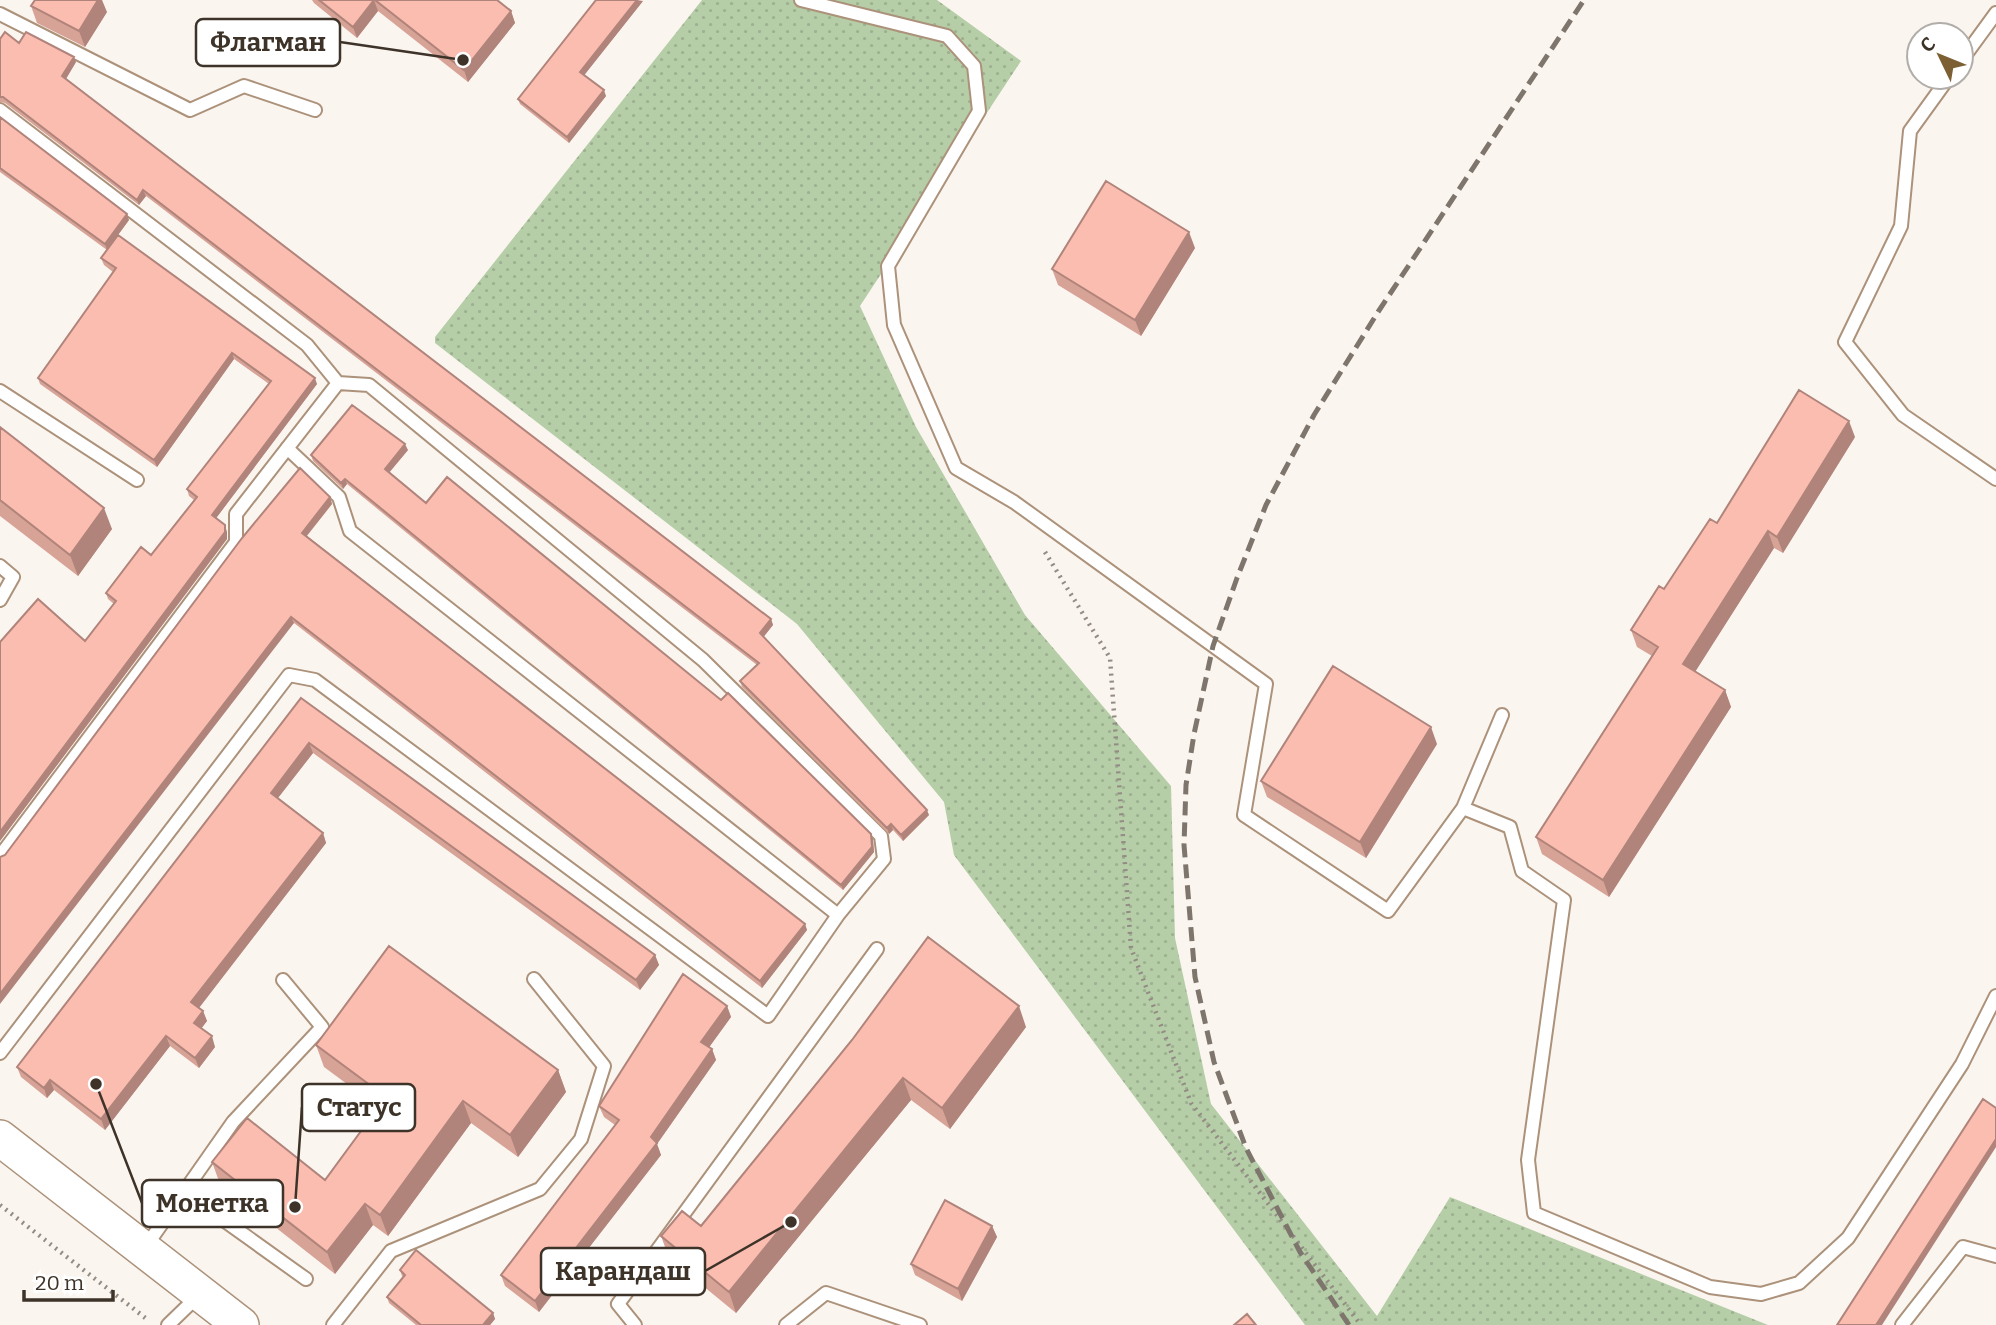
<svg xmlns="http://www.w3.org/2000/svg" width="1996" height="1325" font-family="Bitter,serif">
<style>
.grass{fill:url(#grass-dots)}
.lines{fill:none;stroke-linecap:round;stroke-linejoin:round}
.lane-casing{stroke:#ac927a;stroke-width:16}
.secondary-casing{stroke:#ac927a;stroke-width:38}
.path{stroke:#938b84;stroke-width:4.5;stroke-dasharray:2 5;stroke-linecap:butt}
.lane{stroke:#fff;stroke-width:12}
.secondary{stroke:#fff;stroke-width:35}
.rail{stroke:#7e766d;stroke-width:5;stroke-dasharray:14 7;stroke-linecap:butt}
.wall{fill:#d8a397}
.shaded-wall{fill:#b0847b}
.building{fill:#fbbdb0;stroke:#b0847b;stroke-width:2}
.leader{fill:none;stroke:#3d3329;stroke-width:2.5}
.callout-dot{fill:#3d3329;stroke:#fff;stroke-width:2.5}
.callout{fill:#fff;stroke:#3d3329;stroke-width:2.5}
.callout-label{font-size:26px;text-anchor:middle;font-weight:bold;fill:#3d3329}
</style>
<defs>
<pattern id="grass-dots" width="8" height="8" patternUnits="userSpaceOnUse" patternTransform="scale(1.75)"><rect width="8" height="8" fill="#b5cea7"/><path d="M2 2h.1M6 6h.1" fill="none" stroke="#9db190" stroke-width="1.8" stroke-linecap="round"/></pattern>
</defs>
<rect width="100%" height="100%" fill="#fbf5f0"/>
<path class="grass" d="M 702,0 L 937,0 L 1021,61 L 860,306 L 916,427 L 1025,615 L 1171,786 L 1175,938 L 1211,1104 L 1377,1316 L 1450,1197 L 1768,1325 L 1305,1325 L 954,855 L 944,802 L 797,624 L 435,343 L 435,337 Z"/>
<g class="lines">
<defs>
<path id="lane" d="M 801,0 L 947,36 L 974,66 L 979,111 L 888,266 L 894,325 L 956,468 L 1014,502 L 1266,684 L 1244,815 L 1388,911 L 1463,808 L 1502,715
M 0,14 L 190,110 L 244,86 L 315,110
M 1961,61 L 1996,13
M 1949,77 L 1910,131 L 1901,226 L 1845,342 L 1903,415 L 1996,479
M 0,110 L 307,345 L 338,383 L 236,514 L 236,542 L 0,856
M 338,383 L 369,385 L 703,660 L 881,836 L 884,859 L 838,915
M 0,391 L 137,480
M 0,566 L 13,577 L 0,600
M 1463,808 L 1510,827 L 1522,871 L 1564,900 L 1528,1160 L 1534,1213 L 1710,1287 L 1761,1294 L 1799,1283 L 1848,1238 L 1962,1064 L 1996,996
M 0,1053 L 289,675 L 315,680 L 768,1016 L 838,915 L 350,531 L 339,497 L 287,448
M 183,1191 L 306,1279
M 144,1249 L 233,1122 L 322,1027 L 283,980
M 168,1325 L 198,1296
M 333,1325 L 391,1251 L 540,1189 L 581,1139 L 604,1066 L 534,979
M 635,1325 L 618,1304 L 877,949
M 786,1325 L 826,1293 L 920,1325
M 1902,1325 L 1963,1247 L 1996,1256"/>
<path id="secondary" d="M 0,1138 L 241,1325"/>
</defs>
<use href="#lane" class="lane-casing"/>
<use href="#secondary" class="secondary-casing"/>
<path class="path" d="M 1045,552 L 1110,658 L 1131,948 L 1191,1103 L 1361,1325
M 0,1205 L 148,1320"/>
<use href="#lane" class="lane"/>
<use href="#secondary" class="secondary"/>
<path class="rail" d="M 1349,1325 L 1300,1252 L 1246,1148 L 1214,1062 L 1195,977 L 1184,845 L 1186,785 L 1194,734 L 1213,646 L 1237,578 L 1266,505 L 1314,415 L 1378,312 L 1584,0"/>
</g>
<path class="wall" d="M 312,0 L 497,0 L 511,11 L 515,23 L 468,82 L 378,11 L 357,38 L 314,3 Z
M 643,1 L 584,75 L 606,96 L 569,143 L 520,104 L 518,99 Z
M 31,6 L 107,12 L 85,47 L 37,23 Z
M 0,39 L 19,43 L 76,62 L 66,79 L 771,619 L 773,625 L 763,637 L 929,815 L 903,841 L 893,830 L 889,834 L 742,687 L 740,681 L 757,665 L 146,196 L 139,205 L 5,103 L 0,102 Z
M 0,117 L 129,220 L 107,250 L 0,172 Z
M 1195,248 L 1141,336 L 1058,285 L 1052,269 Z
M 101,258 L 317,384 L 216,518 L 227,532 L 227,539 L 0,841 L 0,642 L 85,641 L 114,604 L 108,599 L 106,593 L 151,555 L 194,500 L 189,496 L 187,489 L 269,384 L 234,359 L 157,467 L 40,384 L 38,378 L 113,272 L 104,265 Z
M 0,427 L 112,529 L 78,576 L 0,516 Z
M 1855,437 L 1783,553 L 1774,548 L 1695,671 L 1725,690 L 1731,707 L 1609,897 L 1542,854 L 1536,837 L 1652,656 L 1637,647 L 1631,630 L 1717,523 Z
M 408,450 L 389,473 L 426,503 L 871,834 L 873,840 L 874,852 L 843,890 L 347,484 L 343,489 L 313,461 L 311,455 Z
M 330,497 L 332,504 L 307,536 L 805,924 L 807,930 L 762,988 L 294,623 L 5,855 Z
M 301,698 L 655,955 L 659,965 L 640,990 L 313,753 L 278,798 L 323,833 L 326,843 L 199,1008 L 203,1011 L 207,1021 L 201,1028 L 215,1047 L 199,1068 L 170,1046 L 105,1130 L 54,1090 L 47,1098 L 21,1077 L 17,1067 Z
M 1437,744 L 1366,858 L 1267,797 L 1261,781 Z
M 727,1006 L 731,1017 L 709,1047 L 712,1049 L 716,1060 L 657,1144 L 661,1155 L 539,1312 L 505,1286 L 501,1275 L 615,1125 L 604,1117 L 599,1106 Z
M 1026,1027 L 950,1129 L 911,1100 L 736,1313 L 669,1258 L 661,1236 L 701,1226 L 852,1040 Z
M 316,1045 L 558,1070 L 566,1092 L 518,1157 L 471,1123 L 388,1236 L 373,1225 L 335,1274 L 220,1184 L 212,1162 L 325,1180 L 378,1107 L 324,1067 Z
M 992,1226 L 997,1237 L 962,1301 L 915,1275 L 911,1264 Z
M 400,1270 L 493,1313 L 495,1319 L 490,1325 L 416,1325 L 389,1303 L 387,1297 L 403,1277 L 402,1276 Z"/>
<path class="shaded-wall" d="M 98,0 L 102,0 L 107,12 L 85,47 L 79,31 Z
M 374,0 L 378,11 L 357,38 L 353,27 Z
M 637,0 L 643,1 L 582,78 L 580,72 Z
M 511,11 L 515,23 L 468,82 L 464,70 Z
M 74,57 L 76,62 L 64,82 L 62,76 Z
M 604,90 L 606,96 L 569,143 L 567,137 Z
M 143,190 L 146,196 L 139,205 L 137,200 Z
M 127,214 L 129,220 L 107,250 L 105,244 Z
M 1189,232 L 1195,248 L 1141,336 L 1135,320 Z
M 232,353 L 234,359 L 157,467 L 154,460 Z
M 315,378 L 317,384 L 214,521 L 212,515 Z
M 1849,421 L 1855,437 L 1783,553 L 1777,537 Z
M 405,444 L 408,450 L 387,475 L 385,469 Z
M 345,479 L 347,484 L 343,489 L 341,483 Z
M 330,497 L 332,504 L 304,539 L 302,533 Z
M 104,508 L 112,529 L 78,576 L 70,555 Z
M 225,525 L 227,532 L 227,539 L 0,841 L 0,832 Z
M 1768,531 L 1774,548 L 1690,680 L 1683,664 Z
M 291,617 L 294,623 L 0,1004 L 0,994 Z
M 771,619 L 773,625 L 762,639 L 760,633 Z
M 1725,690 L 1731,707 L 1609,897 L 1603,880 Z
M 1431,727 L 1437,744 L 1366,858 L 1360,842 Z
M 309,743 L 313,753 L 274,803 L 271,793 Z
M 927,810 L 929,815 L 903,841 L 901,835 Z
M 891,824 L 893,830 L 889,834 L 887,828 Z
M 323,833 L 326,843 L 195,1013 L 191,1002 Z
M 871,834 L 873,840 L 874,852 L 843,890 L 841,885 Z
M 805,924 L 807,930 L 762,988 L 760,981 Z
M 655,955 L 659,965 L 640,990 L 636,980 Z
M 727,1006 L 731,1017 L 705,1053 L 701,1042 Z
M 1019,1006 L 1026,1027 L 950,1129 L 942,1108 Z
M 203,1011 L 207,1021 L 198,1033 L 194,1023 Z
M 166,1036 L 170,1046 L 105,1130 L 101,1119 Z
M 212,1036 L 215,1047 L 199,1068 L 195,1058 Z
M 712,1049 L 716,1060 L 657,1144 L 661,1155 L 539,1312 L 535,1301 Z
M 558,1070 L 566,1092 L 518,1157 L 510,1135 Z
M 903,1078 L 911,1100 L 736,1313 L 729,1292 Z
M 50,1080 L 54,1090 L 47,1098 L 44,1088 Z
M 463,1101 L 471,1123 L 388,1236 L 380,1215 Z
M 1996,1139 L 1996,1147 L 1882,1325 L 1876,1325 Z
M 365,1204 L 373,1225 L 335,1274 L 327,1252 Z
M 992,1226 L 997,1237 L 962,1301 L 958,1289 Z
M 493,1313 L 495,1319 L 490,1325 L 483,1325 Z"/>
<path class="building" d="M 35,0 L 98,0 L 79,31 L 31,6 Z
M 319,0 L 374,0 L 353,27 Z
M 375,0 L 497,0 L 511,11 L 464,70 Z
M 596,0 L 637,0 L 580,72 L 604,90 L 567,137 L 518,99 Z
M 5,32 L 19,43 L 26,32 L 74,57 L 62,76 L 771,619 L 760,633 L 927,810 L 901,835 L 891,824 L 887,828 L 740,681 L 759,663 L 143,190 L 137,200 L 3,97 L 0,97 L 0,39 Z
M 0,117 L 127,214 L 105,244 L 0,168 Z
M 1106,181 L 1189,232 L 1135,320 L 1052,269 Z
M 118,235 L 315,378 L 212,515 L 225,525 L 225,532 L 0,832 L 0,642 L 38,599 L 85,641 L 116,601 L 106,593 L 141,547 L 151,555 L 197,497 L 187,489 L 271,381 L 232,353 L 154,460 L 38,378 L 116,268 L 101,258 Z
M 1799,390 L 1849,421 L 1777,537 L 1768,531 L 1683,664 L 1725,690 L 1603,880 L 1536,837 L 1658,647 L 1631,630 L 1659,586 L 1664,589 L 1710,519 L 1717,523 Z
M 352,405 L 405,444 L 385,469 L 426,503 L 447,477 L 721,700 L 728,693 L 871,834 L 872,847 L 841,885 L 345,479 L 341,483 L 311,455 Z
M 0,427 L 104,508 L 70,555 L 0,500 Z
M 300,468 L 330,497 L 302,533 L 805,924 L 760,981 L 291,617 L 0,994 L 0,857 L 5,855 L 242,538 Z
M 1333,666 L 1431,727 L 1360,842 L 1261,781 Z
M 301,698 L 655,955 L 636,980 L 309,743 L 271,793 L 323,833 L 191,1002 L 203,1011 L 194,1023 L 212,1036 L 195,1058 L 166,1036 L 101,1119 L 50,1080 L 44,1088 L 17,1067 Z
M 928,937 L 1019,1006 L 942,1108 L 903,1078 L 729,1292 L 661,1236 L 682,1211 L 701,1226 L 852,1040 Z
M 389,946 L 558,1070 L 510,1135 L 463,1101 L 380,1215 L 365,1204 L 327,1252 L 212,1162 L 247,1118 L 325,1180 L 386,1097 L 316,1045 Z
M 683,974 L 727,1006 L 701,1042 L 712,1049 L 651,1137 L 657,1143 L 535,1301 L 501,1275 L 619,1120 L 599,1106 Z
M 1983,1099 L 1996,1108 L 1996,1139 L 1876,1325 L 1837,1325 Z
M 945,1200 L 992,1226 L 958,1289 L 911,1264 Z
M 416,1250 L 493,1313 L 483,1325 L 421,1325 L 387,1297 L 405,1275 L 400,1270 Z
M 1247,1314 L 1256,1325 L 1234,1325 Z"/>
<path class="leader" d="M463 60L340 42M295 1207L302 1107M96 1084L142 1203M791 1222L705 1271"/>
<g class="callout-dot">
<circle cx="463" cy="60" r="7"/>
<circle cx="295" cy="1207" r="7"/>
<circle cx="96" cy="1084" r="7"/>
<circle cx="791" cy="1222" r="7"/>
</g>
<g class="callout">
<rect x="196" y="19" width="144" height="47" rx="7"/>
<rect x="302" y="1084" width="113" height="47" rx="7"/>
<rect x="142" y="1180" width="141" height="47" rx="7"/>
<rect x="541" y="1248" width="164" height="47" rx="7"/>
</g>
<g class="callout-label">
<text x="268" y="51">Флагман</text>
<text x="359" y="1116">Статус</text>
<text x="212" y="1212">Монетка</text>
<text x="623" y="1280">Карандаш</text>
</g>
<g transform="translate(1940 56) rotate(313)"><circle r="33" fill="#ffffff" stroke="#b1ada9" stroke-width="2"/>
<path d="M0-5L12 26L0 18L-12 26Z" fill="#7c5f33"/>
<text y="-10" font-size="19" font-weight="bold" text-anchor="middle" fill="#3d3329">С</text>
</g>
<path d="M24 1290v10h89v-10" fill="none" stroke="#3d3329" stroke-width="3.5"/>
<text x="35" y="1290" font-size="21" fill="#3d3329" stroke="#ffffff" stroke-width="5" paint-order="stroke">20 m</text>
</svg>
